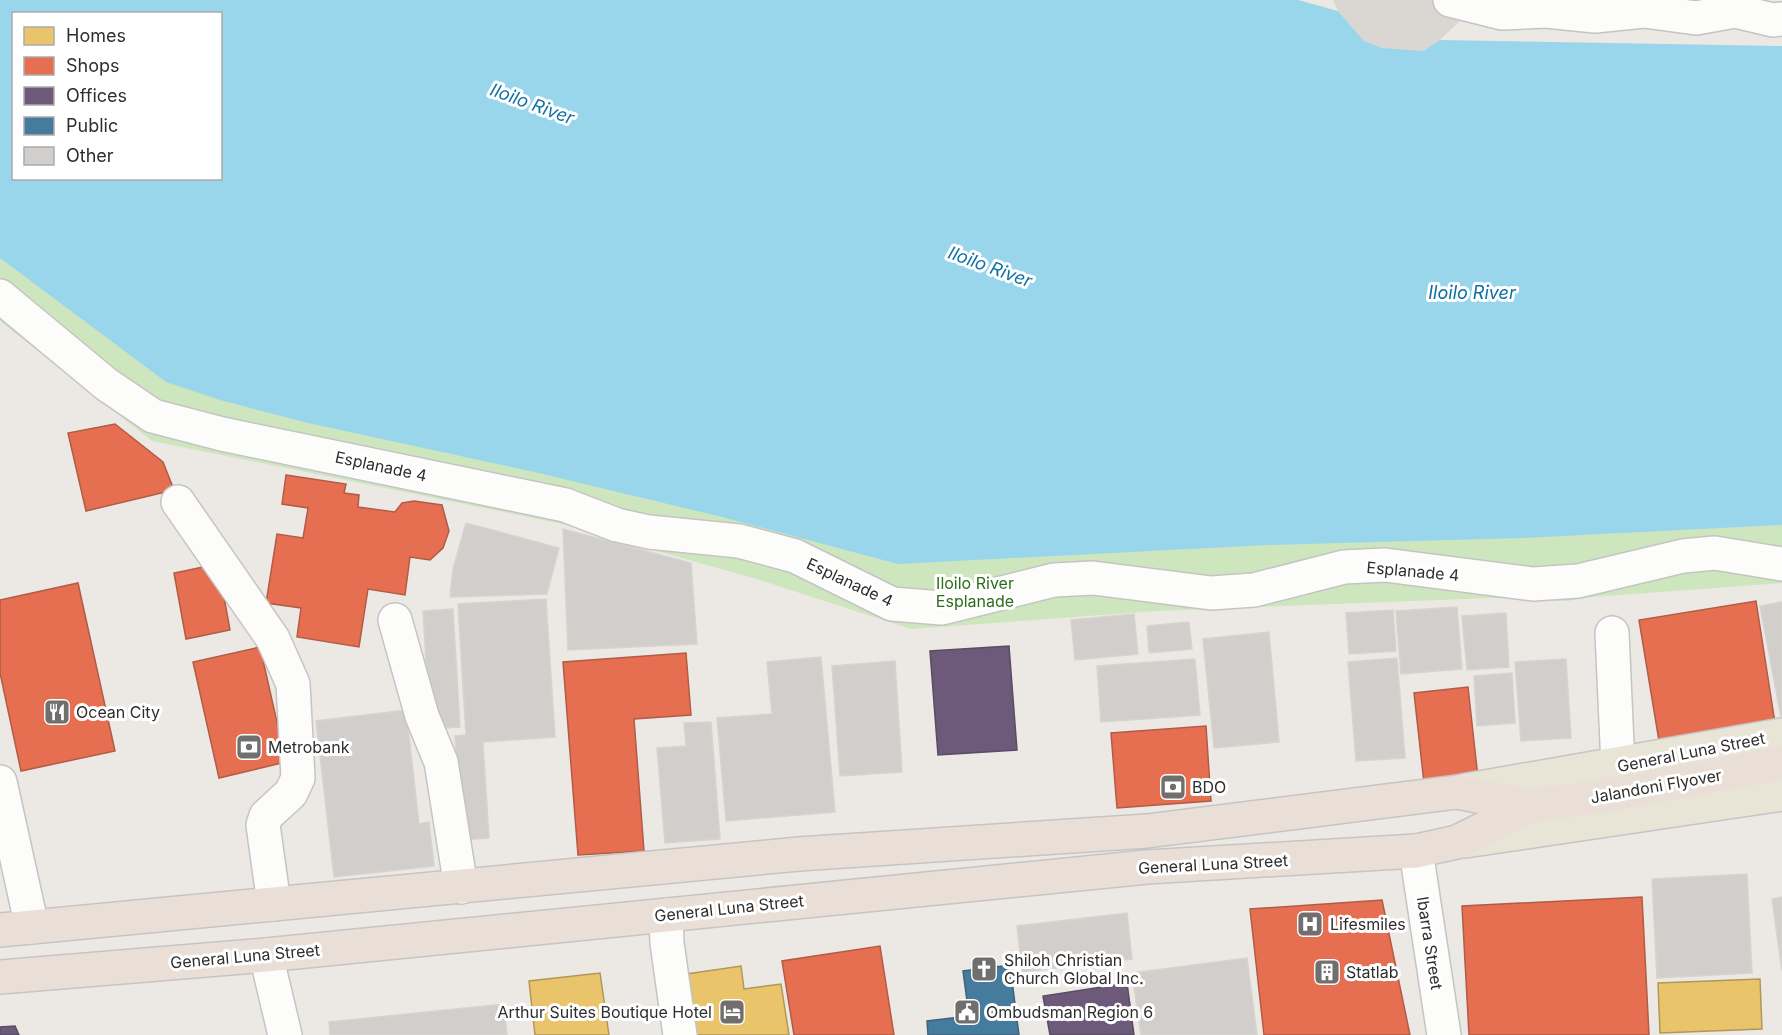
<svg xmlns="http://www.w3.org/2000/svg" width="1782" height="1035" font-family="Inter,sans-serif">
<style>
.green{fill:#cee6be}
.plaza{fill:#dad6d2}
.water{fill:#99d6ec;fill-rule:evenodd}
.homes{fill:#e9c46a;stroke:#b19758;stroke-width:1.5}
.shops{fill:#e76f51;stroke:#b05c46;stroke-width:1.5}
.offices{fill:#6d597a;stroke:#5a4c63;stroke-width:1.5}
.public{fill:#457b9d;stroke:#3e647c;stroke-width:1.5}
.building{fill:#d1cecb;stroke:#d7d4d0;stroke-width:1.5}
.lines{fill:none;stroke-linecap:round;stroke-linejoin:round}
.minor-casing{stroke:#c5c4c5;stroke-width:36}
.major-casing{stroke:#c6c5c4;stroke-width:36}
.highway-casing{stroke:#c6c5c4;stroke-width:36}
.minor{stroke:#fcfcfb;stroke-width:33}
.major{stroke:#e8e4d6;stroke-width:33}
.highway{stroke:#eadfd6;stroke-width:33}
.labels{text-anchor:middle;stroke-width:6;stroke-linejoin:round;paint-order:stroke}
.street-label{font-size:16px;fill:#2e2e2e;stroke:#fff}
.park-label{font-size:16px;fill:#2c6e1b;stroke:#fff}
.poi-label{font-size:16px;fill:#2e2e2e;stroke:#fff;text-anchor:start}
.water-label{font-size:18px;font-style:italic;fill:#0d6fa3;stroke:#fff}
</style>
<rect width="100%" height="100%" fill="#ece8e4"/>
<path class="green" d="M 0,235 L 1782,525 L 1782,583 L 1592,597 L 1567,601 L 1491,598 L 1157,611 L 911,629 L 760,580 L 558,523 L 152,441 L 0,321 Z"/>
<path class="plaza" d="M 1333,0 L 1450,0 L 1466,15 L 1440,40 L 1423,51 L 1404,52 L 1382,48 L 1364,41 L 1338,11 Z"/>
<path class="water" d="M 0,0 L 1298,0 L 1338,11 L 1364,41 L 1382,48 L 1423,51 L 1440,40 L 1782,46 L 1782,525 L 1523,538 L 1267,545 L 898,564 L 722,517 L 530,471 L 308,423 L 220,400 L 166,382 L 0,258 ZM 14,14 L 220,14 L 220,178 L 14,178 Z"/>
<path class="homes" d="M 741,966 L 744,989 L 781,984 L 789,1035 L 682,1035 L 673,976 Z
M 600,973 L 609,1035 L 535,1035 L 529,981 Z
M 1760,979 L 1762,1029 L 1660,1033 L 1658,983 Z"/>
<path class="shops" d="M 115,424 L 163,462 L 174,490 L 86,511 L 68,433 Z
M 286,475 L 346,484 L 344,493 L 359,495 L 358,507 L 395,512 L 402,503 L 414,501 L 442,505 L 449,531 L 443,548 L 430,560 L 410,557 L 405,595 L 368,589 L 359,647 L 297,637 L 301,608 L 266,603 L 277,534 L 303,538 L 308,508 L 282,504 Z
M 218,564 L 230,630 L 186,639 L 174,573 Z
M 78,583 L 115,751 L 21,771 L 0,673 L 0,600 Z
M 1756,601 L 1775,723 L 1659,741 L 1639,620 Z
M 260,647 L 286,762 L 219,778 L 193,662 Z
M 686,653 L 691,715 L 634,719 L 644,851 L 578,855 L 563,662 Z
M 1468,687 L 1478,778 L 1424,783 L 1414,693 Z
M 1206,726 L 1211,801 L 1117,808 L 1111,733 Z
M 1642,897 L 1649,1035 L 1469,1035 L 1462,906 Z
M 1382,900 L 1410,1035 L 1264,1035 L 1250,909 Z
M 880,946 L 894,1035 L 794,1035 L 782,961 Z"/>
<path class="offices" d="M 1009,646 L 1017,750 L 938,755 L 930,651 Z
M 1127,983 L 1134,1035 L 1050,1035 L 1043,996 Z
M 15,1026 L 19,1035 L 0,1035 L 0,1027 Z"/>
<path class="public" d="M 1010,965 L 1019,1035 L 928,1035 L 927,1021 L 969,1016 L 963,971 Z"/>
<path class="building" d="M 466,523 L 559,548 L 547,594 L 450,597 L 453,569 Z
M 563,529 L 691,563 L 697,644 L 568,650 Z
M 546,599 L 555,737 L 483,742 L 489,838 L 461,840 L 455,736 L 466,735 L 458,604 Z
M 1782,602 L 1782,723 L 1760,606 Z
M 1457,607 L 1462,669 L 1401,674 L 1396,611 Z
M 453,609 L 460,727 L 430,729 L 423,611 Z
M 1393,610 L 1396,651 L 1349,654 L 1346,613 Z
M 1506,613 L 1509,667 L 1467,670 L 1462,616 Z
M 1134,614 L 1138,654 L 1075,660 L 1071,620 Z
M 1189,622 L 1192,649 L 1149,653 L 1147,626 Z
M 1269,632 L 1279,742 L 1214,748 L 1203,639 Z
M 821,657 L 835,812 L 726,821 L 717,718 L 772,714 L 767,662 Z
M 1397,658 L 1405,758 L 1356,761 L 1348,662 Z
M 1195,659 L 1200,715 L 1101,722 L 1097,666 Z
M 1566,659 L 1571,738 L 1521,741 L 1515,662 Z
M 895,661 L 902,772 L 840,776 L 832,666 Z
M 1512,673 L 1515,723 L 1477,726 L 1474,676 Z
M 406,710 L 419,824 L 429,822 L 434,866 L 334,877 L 316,721 Z
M 711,722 L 720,839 L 665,843 L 657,748 L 686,746 L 684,723 Z
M 1747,874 L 1752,973 L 1657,978 L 1652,879 Z
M 1782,897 L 1782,971 L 1772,899 Z
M 1127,913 L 1132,959 L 1022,972 L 1017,926 Z
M 1247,958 L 1257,1035 L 1141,1035 L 1132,973 Z
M 504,1004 L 507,1035 L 330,1035 L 329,1022 Z"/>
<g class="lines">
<defs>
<path id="minor" d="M 1450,0 L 1502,13 L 1546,11 L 1595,16 L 1644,11 L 1696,18 L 1735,11 L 1773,20 L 1782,19
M 0,296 L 106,384 L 153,416 L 222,434 L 565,505 L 617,525 L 649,532 L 739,541 L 795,556 L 892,604 L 942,608 L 1054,580 L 1093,578 L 1211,593 L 1254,590 L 1344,567 L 1385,565 L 1533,584 L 1578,581 L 1683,556 L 1715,553 L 1782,564
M 178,502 L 273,639 L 293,684 L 298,778 L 291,793 L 266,816 L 263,825 L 274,904
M 395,620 L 422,716 L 441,762 L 461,887
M 1612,633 L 1618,766
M 0,782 L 32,927
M 1416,851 L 1444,1035
M 666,915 L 667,943 L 680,1035
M 266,955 L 285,1035"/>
<path id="major" d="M 1462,791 L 1782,735
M 1465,841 L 1782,794"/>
<path id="highway" d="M 0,930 L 799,854 L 1147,831 L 1457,792 L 1530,806 L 1597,797 L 1782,763
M 0,977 L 266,955 L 1147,867 L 1416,851 L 1457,842 L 1530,806"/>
</defs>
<use href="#minor" class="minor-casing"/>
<use href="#major" class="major-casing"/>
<use href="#highway" class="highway-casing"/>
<use href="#minor" class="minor"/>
<use href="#major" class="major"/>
<use href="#highway" class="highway"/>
</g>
<defs>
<symbol id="restaurant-square" viewBox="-11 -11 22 22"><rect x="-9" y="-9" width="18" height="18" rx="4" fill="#706f6e" stroke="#fff"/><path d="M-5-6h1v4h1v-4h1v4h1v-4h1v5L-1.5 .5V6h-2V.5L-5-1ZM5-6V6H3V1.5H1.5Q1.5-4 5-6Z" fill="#fff"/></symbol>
<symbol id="bank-square" viewBox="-11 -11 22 22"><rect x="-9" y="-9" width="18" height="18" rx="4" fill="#706f6e" stroke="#fff"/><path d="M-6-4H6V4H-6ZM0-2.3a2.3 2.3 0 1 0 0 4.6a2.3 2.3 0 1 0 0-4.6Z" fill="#fff"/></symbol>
<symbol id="hospital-square" viewBox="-11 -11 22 22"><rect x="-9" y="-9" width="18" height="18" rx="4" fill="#706f6e" stroke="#fff"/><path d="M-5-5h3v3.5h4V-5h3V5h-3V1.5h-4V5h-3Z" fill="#fff"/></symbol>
<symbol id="church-square" viewBox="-11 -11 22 22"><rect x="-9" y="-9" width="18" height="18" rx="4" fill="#706f6e" stroke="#fff"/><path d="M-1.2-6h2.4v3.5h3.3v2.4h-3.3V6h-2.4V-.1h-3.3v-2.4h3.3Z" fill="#fff"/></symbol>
<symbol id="building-square" viewBox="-11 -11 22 22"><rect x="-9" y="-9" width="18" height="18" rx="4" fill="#706f6e" stroke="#fff"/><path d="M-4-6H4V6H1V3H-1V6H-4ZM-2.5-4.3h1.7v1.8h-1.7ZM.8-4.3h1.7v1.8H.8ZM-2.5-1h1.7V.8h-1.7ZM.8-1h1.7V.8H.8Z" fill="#fff"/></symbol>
<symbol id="hotel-square" viewBox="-11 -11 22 22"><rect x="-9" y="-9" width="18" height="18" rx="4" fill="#706f6e" stroke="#fff"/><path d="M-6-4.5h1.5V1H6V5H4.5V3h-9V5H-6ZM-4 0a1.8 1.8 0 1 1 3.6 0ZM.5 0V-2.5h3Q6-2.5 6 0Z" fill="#fff"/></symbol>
<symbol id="civic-square" viewBox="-11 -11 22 22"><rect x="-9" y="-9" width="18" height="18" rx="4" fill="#706f6e" stroke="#fff"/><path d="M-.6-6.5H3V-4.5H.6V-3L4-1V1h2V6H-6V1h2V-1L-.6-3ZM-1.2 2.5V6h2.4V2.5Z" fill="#fff"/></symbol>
</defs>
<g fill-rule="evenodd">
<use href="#restaurant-square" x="42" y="697" width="30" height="30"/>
<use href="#bank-square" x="234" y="732" width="30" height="30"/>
<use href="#bank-square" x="1158" y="772" width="30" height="30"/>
<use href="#hospital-square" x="1295" y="909" width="30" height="30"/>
<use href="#church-square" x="969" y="954" width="30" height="30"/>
<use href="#building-square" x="1312" y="957" width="30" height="30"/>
<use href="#hotel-square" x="717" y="997" width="30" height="30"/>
<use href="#civic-square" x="952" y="997" width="30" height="30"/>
</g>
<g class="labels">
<g class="street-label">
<text transform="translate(381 466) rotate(12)" y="6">Esplanade 4</text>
<text transform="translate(1413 571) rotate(5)" y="6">Esplanade 4</text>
<text transform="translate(850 582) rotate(25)" y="6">Esplanade 4</text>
<text transform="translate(1691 752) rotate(-11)" y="6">General Luna Street</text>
<text transform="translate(1656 786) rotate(-10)" y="6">Jalandoni Flyover</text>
<text transform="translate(1213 864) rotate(-3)" y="6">General Luna Street</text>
<text transform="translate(729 908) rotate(-6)" y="6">General Luna Street</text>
<text transform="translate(1430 943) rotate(81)" y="6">Ibarra Street</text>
<text transform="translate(245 956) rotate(-5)" y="6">General Luna Street</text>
</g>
<g class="park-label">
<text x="975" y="589">Iloilo River<tspan x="975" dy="18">Esplanade</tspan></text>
</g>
<g class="poi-label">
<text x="76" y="718">Ocean City</text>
<text x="268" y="753">Metrobank</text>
<text x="1192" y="793">BDO</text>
<text x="1330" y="930">Lifesmiles</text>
<text x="1004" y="966">Shiloh Christian<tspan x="1004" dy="18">Church Global Inc.</tspan></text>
<text x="1346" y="978">Statlab</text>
<text x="712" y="1018" text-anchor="end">Arthur Suites Boutique Hotel</text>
<text x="986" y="1018">Ombudsman Region 6</text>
</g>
<g class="water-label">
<text transform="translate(532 104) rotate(20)" y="6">Iloilo River</text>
<text transform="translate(990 267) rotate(20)" y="6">Iloilo River</text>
<text x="1472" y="299">Iloilo River</text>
</g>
</g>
<rect x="12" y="12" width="210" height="168" fill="#ffffff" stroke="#ababab" stroke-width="1.5"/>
<rect x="24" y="27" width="30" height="18" fill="#e9c46a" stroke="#ababab" stroke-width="1.5"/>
<text x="66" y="42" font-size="18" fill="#2e2e2e">Homes</text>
<rect x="24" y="57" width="30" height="18" fill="#e76f51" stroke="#ababab" stroke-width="1.5"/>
<text x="66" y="72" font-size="18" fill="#2e2e2e">Shops</text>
<rect x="24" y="87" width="30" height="18" fill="#6d597a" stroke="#ababab" stroke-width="1.5"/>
<text x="66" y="102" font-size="18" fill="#2e2e2e">Offices</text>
<rect x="24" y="117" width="30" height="18" fill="#457b9d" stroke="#ababab" stroke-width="1.5"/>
<text x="66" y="132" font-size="18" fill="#2e2e2e">Public</text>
<rect x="24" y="147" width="30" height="18" fill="#d1cecb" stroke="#ababab" stroke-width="1.5"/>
<text x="66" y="162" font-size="18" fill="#2e2e2e">Other</text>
</svg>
